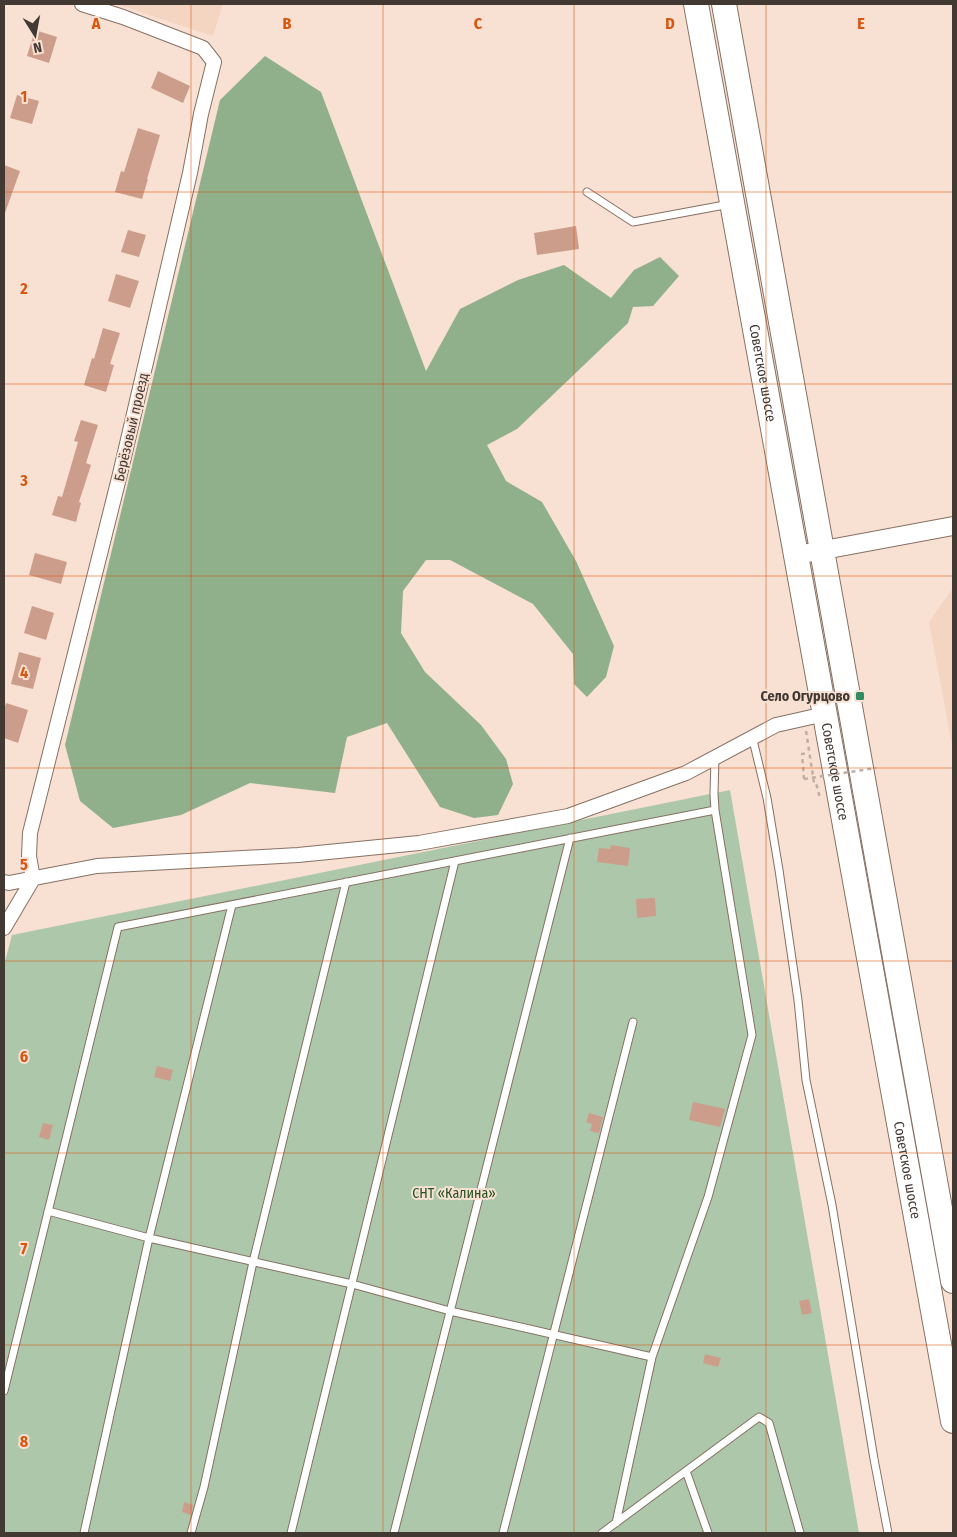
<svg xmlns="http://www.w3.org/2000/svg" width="957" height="1537" font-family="'Fira Sans Condensed',sans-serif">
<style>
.built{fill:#f4d5c2}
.green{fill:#adc7aa}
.forest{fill:#8fb08b}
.building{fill:#cc9d8a}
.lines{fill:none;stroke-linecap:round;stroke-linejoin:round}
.service-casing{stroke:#867164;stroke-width:9}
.minor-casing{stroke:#867164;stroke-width:16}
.tertiary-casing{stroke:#867164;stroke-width:20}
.trunk-casing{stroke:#867164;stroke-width:26}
.path{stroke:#c1ada2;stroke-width:2.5;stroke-dasharray:4 4;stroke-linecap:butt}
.service{stroke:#fff;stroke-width:7}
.minor{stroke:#fff;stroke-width:14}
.tertiary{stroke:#fff;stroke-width:18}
.trunk{stroke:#fff;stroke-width:24}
.path-bridge{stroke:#c1ada2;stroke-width:2.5;stroke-dasharray:4 4;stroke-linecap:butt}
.grid{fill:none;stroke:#d75610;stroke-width:1;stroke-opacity:0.55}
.poi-dot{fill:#318c62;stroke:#f8e0d2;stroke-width:2}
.labels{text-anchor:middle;stroke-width:4;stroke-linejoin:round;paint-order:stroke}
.street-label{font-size:14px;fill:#423933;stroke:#f8e0d2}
.poi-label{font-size:14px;font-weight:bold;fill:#423933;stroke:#f8e0d2;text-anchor:end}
.park-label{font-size:14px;fill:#245220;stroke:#f8e0d2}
.grid-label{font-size:16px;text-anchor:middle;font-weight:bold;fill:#d75610;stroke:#f8e0d2;stroke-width:4;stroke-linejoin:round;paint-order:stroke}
</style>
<rect width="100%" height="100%" fill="#f8e0d2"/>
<path class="built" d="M 116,4 L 223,4 L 213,36 Z
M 953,588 L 953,750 L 929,622 Z"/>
<path class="green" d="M 730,790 L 859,1533 L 4,1533 L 4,965 L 12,935 Z"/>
<path class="forest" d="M 265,56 L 321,92 L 426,371 L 460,309 L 518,280 L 564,265 L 611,298 L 634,270 L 660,257 L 679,276 L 653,306 L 633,307 L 628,323 L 517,429 L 487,445 L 506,481 L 542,502 L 576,561 L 614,646 L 606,677 L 587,697 L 574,684 L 573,654 L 533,604 L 450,560 L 426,560 L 403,591 L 401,633 L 425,672 L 481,725 L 506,759 L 513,784 L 498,815 L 474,818 L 440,807 L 387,723 L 347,737 L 335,793 L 250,783 L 181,815 L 113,828 L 80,801 L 65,745 L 220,100 Z"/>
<path class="building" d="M 35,30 L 57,37 L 49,63 L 27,56 Z
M 158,71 L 190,86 L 183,103 L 151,88 Z
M 17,95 L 39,101 L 32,124 L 10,118 Z
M 138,128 L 160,135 L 147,179 L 148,179 L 142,199 L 115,192 L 121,171 L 124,172 Z
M 4,165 L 20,171 L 5,213 L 4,213 Z
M 576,226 L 579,249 L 537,255 L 534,233 Z
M 128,230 L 146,235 L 139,257 L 121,252 Z
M 116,274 L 139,281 L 130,308 L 108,301 Z
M 103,328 L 120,333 L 110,364 L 114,365 L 106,392 L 84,385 L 92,358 L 94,359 Z
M 81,420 L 98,425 L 86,463 L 91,465 L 79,502 L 81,503 L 76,522 L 52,515 L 58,496 L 62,497 L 78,442 L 74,441 Z
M 35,553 L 67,562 L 61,584 L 29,575 Z
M 32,606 L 54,613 L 46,640 L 24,633 Z
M 19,652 L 41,658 L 33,689 L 11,684 Z
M 6,703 L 28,710 L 18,743 L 4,738 L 4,710 Z
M 611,845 L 630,848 L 628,866 L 597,862 L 599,848 L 610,849 Z
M 655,898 L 656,916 L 637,918 L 636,899 Z
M 157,1066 L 173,1070 L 170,1081 L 154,1077 Z
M 693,1102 L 725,1109 L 720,1127 L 689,1120 Z
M 589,1113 L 603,1117 L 599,1133 L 590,1131 L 592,1124 L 586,1122 Z
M 43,1123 L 53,1125 L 49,1140 L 39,1137 Z
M 809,1299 L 812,1313 L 802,1315 L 799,1301 Z
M 705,1354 L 721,1358 L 718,1367 L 703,1363 Z
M 184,1502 L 193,1505 L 191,1515 L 182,1512 Z"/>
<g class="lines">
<defs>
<path id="service" d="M 587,192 L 633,222 L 730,204
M 752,736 L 767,798 L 779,870 L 798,1000 L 806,1080 L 832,1205 L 874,1459 L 888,1533
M 48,1211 L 149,1238 L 352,1284 L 450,1311 L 652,1357 L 708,1197 L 752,1035 L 715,810
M 4,1391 L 118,927 L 715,810 L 714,794 L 715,757
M 686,1471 L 708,1533
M 616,1523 L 652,1357
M 84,1533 L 149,1238 L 232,905
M 191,1533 L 204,1487 L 253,1262 L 346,882
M 291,1533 L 455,861
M 394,1533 L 570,838
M 503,1533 L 633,1022
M 602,1533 L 759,1417 L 769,1423 L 800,1533"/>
<path id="minor" d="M 4,882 L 9,883 L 97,866 L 298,855 L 419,843 L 568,816 L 686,773 L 776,725 L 825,714
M 4,928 L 33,879 L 29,856 L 30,833 L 120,474 L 190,173 L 201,114 L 214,62 L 203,48 L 123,17 L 82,4"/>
<path id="tertiary" d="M 797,555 L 953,526"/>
<g id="trunk">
<path id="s1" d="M 696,4 L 953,1421"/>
<path d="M 724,4 L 953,1281"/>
</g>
</defs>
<use href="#service" class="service-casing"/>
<use href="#minor" class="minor-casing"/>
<use href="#tertiary" class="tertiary-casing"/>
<use href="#trunk" class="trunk-casing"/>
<path class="path" d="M 806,731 L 814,783 L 816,783 L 820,798
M 804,779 L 802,754 L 809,753"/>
<use href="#service" class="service"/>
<use href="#minor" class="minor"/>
<use href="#tertiary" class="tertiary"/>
<use href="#trunk" class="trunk"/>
<path class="path-bridge" d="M 804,779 L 876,768"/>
</g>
<path class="grid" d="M 191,4 L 191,1533M 383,4 L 383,1533M 574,4 L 574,1533M 766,4 L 766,1533M 4,192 L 953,192M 4,384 L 953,384M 4,576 L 953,576M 4,768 L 953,768M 4,961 L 953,961M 4,1153 L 953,1153M 4,1345 L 953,1345"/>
<rect class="poi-dot" x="855" y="691" width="10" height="10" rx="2.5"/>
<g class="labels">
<g class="street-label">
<text dy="5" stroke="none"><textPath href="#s1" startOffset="375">Советское шоссе</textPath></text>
<text transform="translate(131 427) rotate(-77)" y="5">Берёзовый проезд</text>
<text dy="5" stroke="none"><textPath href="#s1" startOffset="780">Советское шоссе</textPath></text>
<text dy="5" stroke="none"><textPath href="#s1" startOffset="1185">Советское шоссе</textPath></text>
</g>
<g class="poi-label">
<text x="850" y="701">Село Огурцово</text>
</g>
<g class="park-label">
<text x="454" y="1198">СНТ «Калина»</text>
</g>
</g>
<g class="grid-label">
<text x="96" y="29">A</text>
<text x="287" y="29">B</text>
<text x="478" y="29">C</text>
<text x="670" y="29">D</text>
<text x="861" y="29">E</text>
<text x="24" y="102">1</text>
<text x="24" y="294">2</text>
<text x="24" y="486">3</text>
<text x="24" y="678">4</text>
<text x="24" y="870">5</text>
<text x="24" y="1062">6</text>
<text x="24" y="1254">7</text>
<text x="24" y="1447">8</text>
</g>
<rect width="957" height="1537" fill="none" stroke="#423933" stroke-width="10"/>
<g transform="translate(35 35) rotate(169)" stroke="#f8e0d2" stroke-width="4" paint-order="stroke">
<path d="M0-4L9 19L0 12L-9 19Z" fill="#423933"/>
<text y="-8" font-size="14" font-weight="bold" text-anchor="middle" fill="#423933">N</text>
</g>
</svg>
